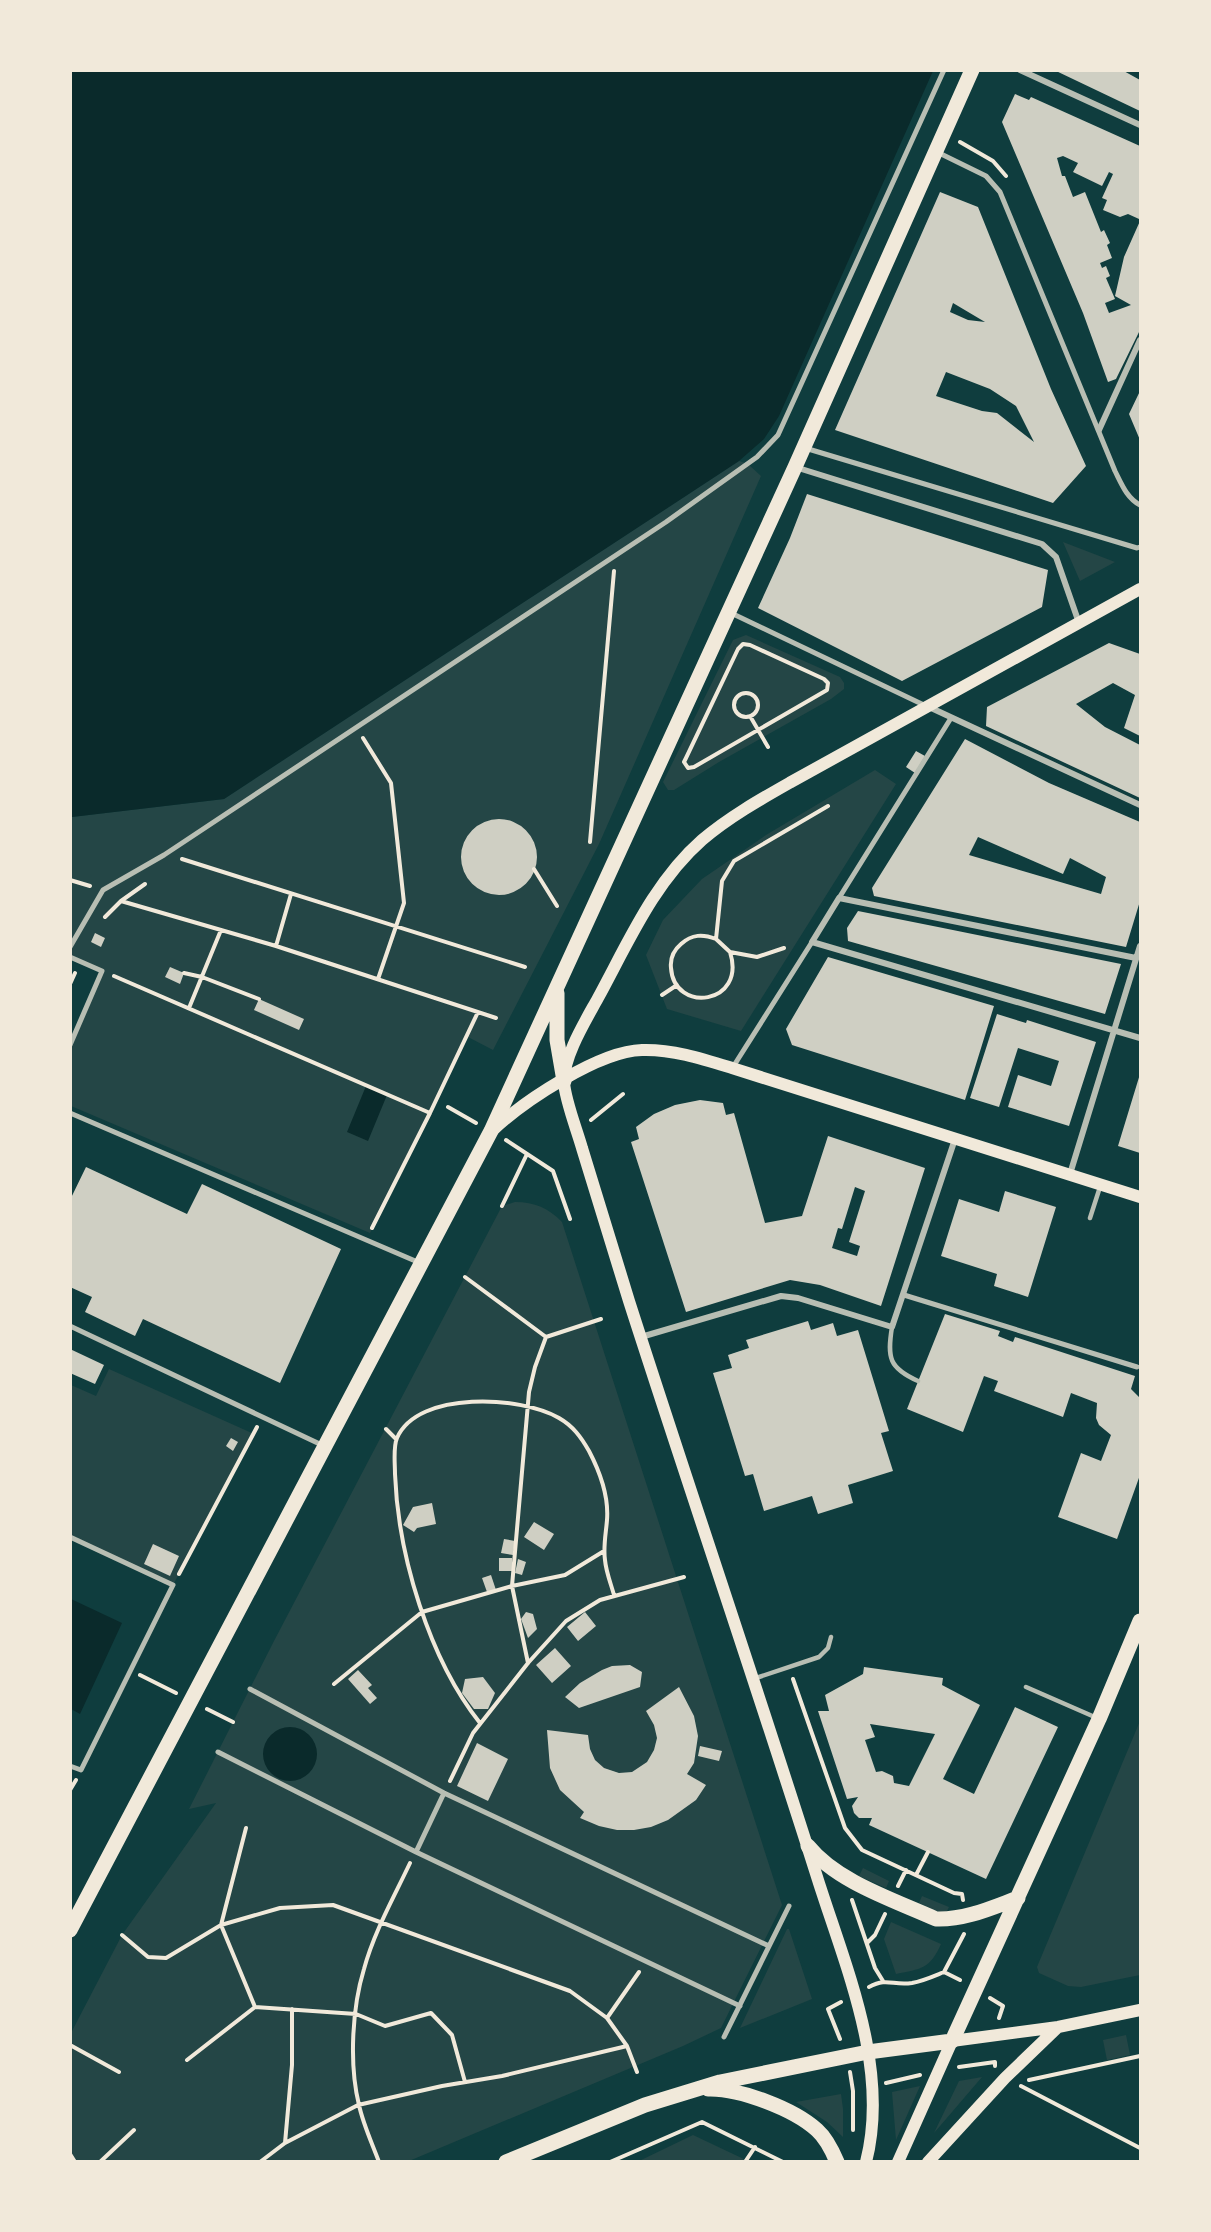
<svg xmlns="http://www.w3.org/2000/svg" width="1211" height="2232" font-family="'Alegreya Sans',sans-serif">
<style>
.green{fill:#244646}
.water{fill:#0a2a2b}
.building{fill:#cfcfc3;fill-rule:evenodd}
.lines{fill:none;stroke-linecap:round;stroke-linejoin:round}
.path{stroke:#f1e9da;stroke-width:4}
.service{stroke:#b8beb3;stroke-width:4.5}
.pedestrian{stroke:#b8beb3;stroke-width:5}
.minor{stroke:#b8beb3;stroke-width:6}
.secondary{stroke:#f1e9da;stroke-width:12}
.primary{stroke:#f1e9da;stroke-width:15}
</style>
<rect width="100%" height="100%" fill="#0f3d3e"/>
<path class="green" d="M 739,461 L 748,464 L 761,476 L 599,844 L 493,1050 L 468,1037 L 370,1233 L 71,1106 L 71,1045 L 102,971 L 71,956 L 71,817 L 224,799 Z
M 1063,542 L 1115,562 L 1080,581 Z
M 746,635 L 840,677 L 844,683 L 844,689 L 831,699 L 719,762 L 674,790 L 668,790 L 663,782 L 733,640 Z
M 875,770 L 896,784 L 741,1031 L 667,1009 L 646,955 L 663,920 L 702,879 L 766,835 Z
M 515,1202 C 535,1202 548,1208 562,1222 L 782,1905 L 721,2028 L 683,2046 L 409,2161 L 71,2162 L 71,2033 L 122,1935 L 216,1803 L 189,1809 L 274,1641 L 502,1206 Z
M 109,1369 L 254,1434 L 173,1585 L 71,1537 L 71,1385 L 96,1396 Z
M 1140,1721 L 1140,1975 L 1081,1987 L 1068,1986 L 1039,1973 L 1037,1967 Z
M 863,1868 L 889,1881 L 886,1888 L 859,1876 Z
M 922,1896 L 949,1907 L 945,1915 L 919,1903 Z
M 891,1922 L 941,1944 C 930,1969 921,1969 896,1974 L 884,1939 Z
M 787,1929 L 789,1929 L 812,1999 L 740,2028 Z
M 1126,2035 L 1130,2055 L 1107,2060 L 1103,2040 Z
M 982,2077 L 934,2133 L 959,2081 Z
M 920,2086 L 896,2140 L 892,2092 Z
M 841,2094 L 843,2109 L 843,2137 L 827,2122 L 796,2102 Z
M 693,2135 L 748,2161 L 637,2162 Z"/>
<path class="water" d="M 71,70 L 933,70 L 933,71 L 779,416 L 764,439 L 739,461 L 224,799 L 72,817 L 71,819 Z
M 366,1086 L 387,1095 L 368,1141 L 347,1132 Z
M 71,1599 L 122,1623 L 80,1714 L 71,1709 Z
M263 1754a27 27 0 1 1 54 0a27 27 0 1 1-54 0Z"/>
<path class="building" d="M 1054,70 L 1122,70 L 1140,80 L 1140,111 Z
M 1015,94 L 1029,100 L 1031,97 L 1140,146 L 1139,219 L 1128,214 L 1120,217 L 1103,210 L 1107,200 L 1102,198 L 1113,174 L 1109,172 L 1102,186 L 1073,172 L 1078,163 L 1063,156 L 1057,158 L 1062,176 L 1065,176 L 1073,197 L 1085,192 L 1101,232 L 1104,230 L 1110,243 L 1107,245 L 1112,258 L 1100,263 L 1102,268 L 1106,266 L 1110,276 L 1106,278 L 1115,299 L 1105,303 L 1109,313 L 1131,305 L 1115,296 L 1124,257 L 1140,221 L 1140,330 L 1116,379 L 1108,382 L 1083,313 L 1002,122 Z
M 940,192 L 978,207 L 1051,389 L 1086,466 L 1053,503 L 835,430 ZM 953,303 L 985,322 L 968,320 L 950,312 ZM 946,372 L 990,389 L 1016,406 L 1034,442 L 997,413 L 982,411 L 936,396 Z
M 1140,391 L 1140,440 L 1129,414 Z
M 807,494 L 1048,570 L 1042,607 L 902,681 L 758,608 L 790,538 Z
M 1109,643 L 1140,654 L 1140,736 L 1124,728 L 1135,695 L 1113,683 L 1076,704 L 1105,727 L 1140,745 L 1140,798 L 986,726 L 987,707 Z
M 965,739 L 1049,783 L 1140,822 L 1140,901 L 1126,947 L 874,896 L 872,888 ZM 978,837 L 1063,874 L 1070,858 L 1106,877 L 1101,894 L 969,855 Z
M 916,751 L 925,756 L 915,773 L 906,767 Z
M461 857a38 38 0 1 1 76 0a38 38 0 1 1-76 0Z
M 858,911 L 943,928 L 1121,964 L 1105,1014 L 848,941 L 847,928 Z
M 95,933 L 105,938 L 101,947 L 91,942 Z
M 828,957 L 994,1006 L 965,1100 L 792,1045 L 786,1029 Z
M 170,967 L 184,973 L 180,984 L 165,977 Z
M 259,999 L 304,1019 L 299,1030 L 254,1010 Z
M 997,1014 L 1026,1023 L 1027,1020 L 1096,1042 L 1069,1126 L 1008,1107 L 1018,1075 L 1051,1086 L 1059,1061 L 1018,1048 L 999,1107 L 970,1098 Z
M 1140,1074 L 1140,1153 L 1118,1146 Z
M 700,1100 L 723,1103 L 726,1115 L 734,1113 L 765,1223 L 802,1216 L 828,1136 L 925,1168 L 881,1306 L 820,1285 L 790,1280 L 686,1312 L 631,1142 L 639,1139 L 636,1127 L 654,1114 L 675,1105 ZM 855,1187 L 865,1191 L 849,1242 L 860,1246 L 857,1256 L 832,1248 L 838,1228 L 842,1229 Z
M 86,1167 L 187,1214 L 202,1184 L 341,1249 L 280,1383 L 143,1319 L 135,1336 L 85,1312 L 92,1297 L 70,1287 L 70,1200 Z
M 1005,1191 L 1056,1207 L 1028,1297 L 994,1286 L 997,1274 L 941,1256 L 959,1199 L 999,1212 Z
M 945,1314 L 1000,1331 L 998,1336 L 1013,1342 L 1015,1337 L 1135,1376 L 1131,1389 L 1140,1398 L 1140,1475 L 1117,1539 L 1058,1517 L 1081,1453 L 1101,1461 L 1111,1435 L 1099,1425 L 1096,1418 L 1097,1403 L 1071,1393 L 1063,1417 L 994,1391 L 998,1381 L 984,1376 L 963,1432 L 907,1409 Z
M 808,1321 L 811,1330 L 833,1323 L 837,1336 L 858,1330 L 889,1431 L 881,1433 L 893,1471 L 848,1485 L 853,1503 L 818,1514 L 812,1496 L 764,1511 L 753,1474 L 745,1476 L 713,1373 L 732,1368 L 728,1355 L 749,1348 L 746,1340 Z
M 70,1349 L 104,1365 L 95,1384 L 70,1373 Z
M 231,1438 L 238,1442 L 233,1451 L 226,1446 Z
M 432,1503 L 436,1524 L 417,1528 L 414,1532 L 403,1525 L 413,1507 Z
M 534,1522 L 554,1534 L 544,1550 L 524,1537 Z
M 504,1539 L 515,1541 L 513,1555 L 501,1553 Z
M 153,1544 L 179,1556 L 170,1576 L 144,1564 Z
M 499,1558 L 512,1558 L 512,1571 L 499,1571 Z
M 518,1559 L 526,1562 L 522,1575 L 515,1573 Z
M 491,1575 L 496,1590 L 487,1592 L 482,1578 Z
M 526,1612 L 533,1614 L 537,1629 L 528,1638 L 521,1619 Z
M 585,1612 L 596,1626 L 578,1641 L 567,1627 Z
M 555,1648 L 571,1666 L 552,1683 L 536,1665 Z
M 630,1665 L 642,1672 L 640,1687 L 579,1708 L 565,1697 L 580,1683 L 602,1670 L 612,1666 Z
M 864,1667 L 943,1678 L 942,1685 L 980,1705 L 943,1779 L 974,1794 L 1015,1707 L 1058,1727 L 986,1879 L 869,1825 L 872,1818 L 859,1818 L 854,1813 L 852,1806 L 858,1797 L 847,1799 L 818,1711 L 829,1711 L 825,1695 L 863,1674 ZM 870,1724 L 935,1734 L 909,1786 L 894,1783 L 893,1776 L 882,1771 L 876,1772 L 865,1740 L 875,1737 Z
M 358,1670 L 372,1685 L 368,1688 L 377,1698 L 370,1704 L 348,1679 Z
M 483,1677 L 495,1693 L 488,1709 L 474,1709 L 462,1693 L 465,1679 Z
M 679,1687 L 694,1716 L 698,1736 L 694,1763 L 687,1774 L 706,1785 L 696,1800 L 668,1820 L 651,1827 L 634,1830 L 617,1830 L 599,1826 L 580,1818 L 584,1812 L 560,1790 L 550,1768 L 547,1730 L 588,1735 L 590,1749 L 595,1760 L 604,1768 L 619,1773 L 632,1772 L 647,1762 L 654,1750 L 657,1738 L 654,1725 L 646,1711 Z
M 477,1743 L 508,1759 L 488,1801 L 457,1786 Z
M 700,1746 L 722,1751 L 719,1761 L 698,1756 Z"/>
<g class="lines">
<path class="path" d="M 960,142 L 993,161 L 1006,176
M 743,644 L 750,645 L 824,679 L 828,683 L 827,690 L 694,767 L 688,768 L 684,762 L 686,758 L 738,649 Z
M734 705a12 12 0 1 1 24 0a12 12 0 1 1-24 0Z
M 750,716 L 768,747
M 363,738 L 391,783 L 404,903 L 378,979
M 590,842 L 614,571
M 182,859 L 525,967
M 534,869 L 557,906
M 70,880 L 90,886
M 121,901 L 276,946 L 496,1018
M 105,917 L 121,901 L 145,884
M 716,939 C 703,934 692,934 681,944 C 674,950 670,959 671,968 C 674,1014 747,1005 730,952
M 276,946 L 291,894
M 784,948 L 757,957 L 730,952 L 716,939 L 722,881 L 734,861 L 828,806
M 184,973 L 202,977 L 259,999
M 114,976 L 430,1113
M 70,984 L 75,973
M 662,995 L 677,985
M 189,1008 L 221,930
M 448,1107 L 476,1123
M 591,1120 L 623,1094
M 506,1140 L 553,1171 L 570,1219
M 502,1206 L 527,1154
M 372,1228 L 430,1113 L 478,1012
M 465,1277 L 546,1337 L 535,1367 L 529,1392 L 512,1586 L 528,1663
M 546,1337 L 601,1319
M 386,1429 L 396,1439
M 179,1574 L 257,1427
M 140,1675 L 176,1693
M 793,1679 L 845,1828 L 862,1850 L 954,1893 L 962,1894 L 963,1900
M 334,1684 L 422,1612 L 512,1586 L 565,1575 L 604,1551
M 207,1709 L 233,1722
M 480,1723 C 429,1659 398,1555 395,1474 C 395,1463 393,1447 397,1438 C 418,1390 522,1396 559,1418 C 573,1426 581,1437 589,1451 C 600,1472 609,1495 607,1520 C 606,1533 603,1547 605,1560 C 606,1572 611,1584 614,1595
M 450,1781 L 473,1733 L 528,1663 L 566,1621 L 600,1600 L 684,1577
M 70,1790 L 76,1780
M 246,1828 L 221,1925 L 255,2007
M 916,1875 L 928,1852
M 898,1886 L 906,1870
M 852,1900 L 875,1968 L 883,1981
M 122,1935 L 148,1957 L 166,1958 L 221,1925 L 280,1908 L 333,1905 L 570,1991 L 607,2018 L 627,2046 L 637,2072
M 867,1943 L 875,1935 L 885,1914
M 944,1972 L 964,1934
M 869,1987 C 888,1977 892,1986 912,1983 C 923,1981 934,1976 944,1972 L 960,1980
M 990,1998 L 1003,2006 L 999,2018
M 607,2018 L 639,1972
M 840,2039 L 828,2009 L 841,2002
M 70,2045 L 119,2072
M 187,2060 L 255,2007 L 356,2014 L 385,2026 L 431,2013 L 452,2035 L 465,2082
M 959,2067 L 995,2062 L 995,2066
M 850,2072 L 853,2091 L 853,2130
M 1029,2080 L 1140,2056
M 886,2083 L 920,2075
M 1021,2086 L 1140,2148
M 285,2143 L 292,2065 L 292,2009
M 70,2154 L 75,2162
M 100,2162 L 134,2130
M 260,2162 L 285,2143 L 358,2105 L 442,2086 L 502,2076 L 627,2046
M 379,2162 C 372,2143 363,2124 359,2105 C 349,2065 352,2008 364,1969 C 374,1932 394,1897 410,1863
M 610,2162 L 702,2122 L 783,2162
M 745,2162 L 755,2147"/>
<path class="service" d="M 1090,1218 L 1100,1187
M 892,1327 C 887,1358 889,1368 918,1381
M 756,1678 L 819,1657 L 828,1648 L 831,1637
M 1026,1687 L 1097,1718"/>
<path class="pedestrian" d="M 937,152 L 986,176 L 1000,192 L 1115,471 C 1122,485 1127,498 1140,505
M 805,448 L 1137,548 L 1140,547
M 731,613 L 926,706
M 839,898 L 951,718
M 70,947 L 103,890 L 164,855 L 666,522 L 757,457 L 778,435 L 944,70
M 70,957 L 102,971 L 70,1045
M 733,1067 L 812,942
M 70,1113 L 420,1263
M 904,1295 L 1137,1367
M 70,1326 L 324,1446
M 70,1537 L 173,1585 L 81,1770 L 70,1766
M 250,1689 L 444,1793 L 769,1946
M 218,1752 L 416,1852 L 740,2006
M 416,1852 L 444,1793
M 724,2037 L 789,1906"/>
<path class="minor" d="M 1020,70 L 1140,125
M 1099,430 L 1140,340
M 795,467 L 1042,544 L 1056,557 L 1079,623
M 929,707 L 1140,805
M 1136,958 L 839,898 L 812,942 L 1140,1038
M 1070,1174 L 1140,946
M 641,1337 L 781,1296 L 798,1298 L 892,1327 L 955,1139"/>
<path class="secondary" d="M 493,1130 C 524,1101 599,1051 642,1050 C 672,1049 703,1059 732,1068 L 1140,1197
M 866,2162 C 890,2069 846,1968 818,1880 C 757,1687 691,1494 629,1301 C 613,1250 598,1199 582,1148 C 577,1130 565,1100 564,1082 C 563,1057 586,1020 598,998 C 628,943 654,882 702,840 C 729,817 761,799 791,782 L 1140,589
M 898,2162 L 952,2041 L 1058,2027 L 1140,2010
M 928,2162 L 1005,2078 L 1058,2027"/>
<path class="primary" d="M 557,993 L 557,1040 L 564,1081
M 808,1846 C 837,1882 894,1900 936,1919 C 965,1920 991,1908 1018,1898
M 70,1930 L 491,1131 L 795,467 L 972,70
M 708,2089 C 739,2088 794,2109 817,2130 C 826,2138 832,2150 837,2162
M 506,2162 L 645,2105 L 720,2082 L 868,2052 L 952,2041 L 1099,1719 L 1140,1621"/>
</g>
<rect width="1211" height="2232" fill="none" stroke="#f1e9da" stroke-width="144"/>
</svg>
